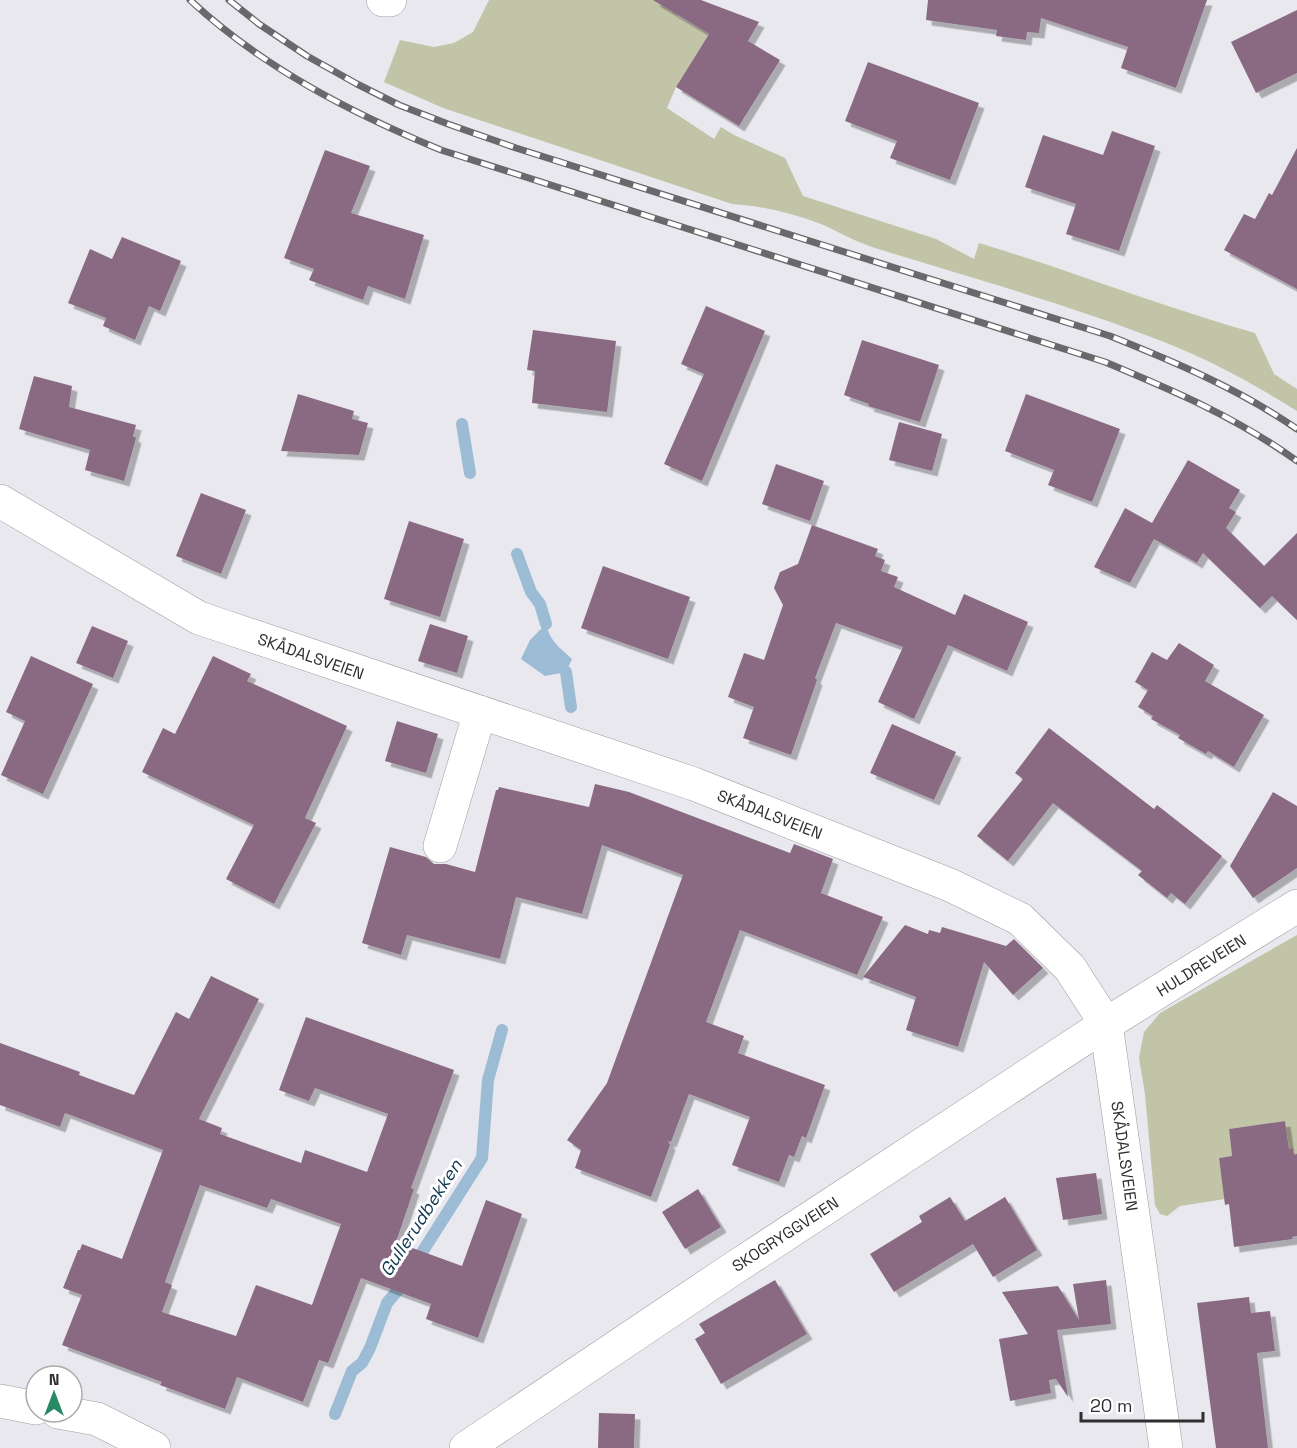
<svg xmlns="http://www.w3.org/2000/svg" width="1297" height="1448" font-family="'Space Grotesk',sans-serif">
<style>
.green{fill:#c1c4a6}
.water{fill:#9bbcd4}
.lines{fill:none;stroke-linecap:round;stroke-linejoin:round}
.stream{stroke:#9bbcd4;stroke-width:12}
.building{fill:#896b82;fill-rule:evenodd;filter:url(#shadow)}
.minor-casing{stroke:#9d9ba1;stroke-width:34}
.minor{stroke:#fff;stroke-width:33}
.rail-casing{stroke:#69686b;stroke-width:7}
.rail{stroke:#fff;stroke-width:4.5;stroke-dasharray:14;stroke-linecap:butt}
.labels{text-anchor:middle;stroke-width:6;stroke-linejoin:round;paint-order:stroke}
.street-label{font-size:16px;fill:#2f2e30;stroke:#fff}
.water-label{font-size:18px;font-style:italic;fill:#0d364f;stroke:#fff}
</style>
<defs>
<filter id="shadow"><feDropShadow dx="5.5" dy="5.5" stdDeviation="0" flood-color="#0004"/></filter>
</defs>
<rect width="100%" height="100%" fill="#e9e8ee"/>
<path class="green" d="M 489,0 L 687,0 L 678,16 L 709,34 L 676,87 L 667,108 L 714,139 L 721,127 L 734,135 L 785,158 L 803,196 L 936,239 L 974,259 L 979,243 C 1072,271 1162,307 1255,333 L 1274,374 L 1297,389 L 1297,411 C 1255,385 1211,360 1164,342 C 1070,305 972,278 875,248 C 856,242 839,232 821,224 C 792,213 763,206 732,204 L 443,108 L 384,82 L 400,40 L 434,47 L 454,43 L 473,32 Z
M 1297,935 L 1297,1154 L 1294,1156 L 1293,1149 L 1289,1149 L 1285,1121 L 1229,1129 L 1232,1156 L 1219,1158 L 1225,1199 L 1180,1206 L 1167,1216 L 1160,1214 L 1155,1205 L 1145,1094 L 1139,1058 L 1144,1032 L 1160,1013 Z"/>
<path class="water" d="M 546,624 C 550,641 559,647 572,659 L 566,672 L 545,676 L 521,659 L 530,640 Z"/>
<g class="lines">
<path class="stream" d="M 462,424 L 470,473
M 517,554 L 531,592 L 540,604 L 546,624
M 566,672 L 571,707
M 414,1265 L 482,1158 L 488,1080 L 502,1030
M 335,1414 L 352,1371 L 362,1363 L 370,1348 L 387,1303 L 398,1290 L 404,1279"/>
</g>
<path class="building" d="M 653,0 L 701,0 L 759,22 L 748,41 L 780,60 L 739,126 L 676,87 L 709,34 Z
M 928,0 L 1207,0 L 1176,88 L 1121,68 L 1128,47 L 1041,18 L 1039,33 L 1027,32 L 1026,40 L 996,36 L 997,30 L 926,20 Z
M 1297,10 L 1297,73 L 1256,93 L 1231,42 Z
M 868,62 L 979,103 L 950,180 L 890,158 L 897,141 L 845,121 Z
M 1112,131 L 1155,146 L 1119,251 L 1066,234 L 1076,204 L 1025,187 L 1043,135 L 1103,155 Z
M 1297,148 L 1297,289 L 1224,250 L 1244,214 L 1255,219 L 1269,193 L 1272,195 Z
M 325,150 L 370,166 L 351,213 L 424,235 L 405,299 L 368,286 L 363,300 L 309,280 L 314,269 L 284,258 Z
M 122,237 L 181,261 L 160,311 L 149,306 L 135,340 L 103,326 L 106,318 L 68,303 L 90,249 L 112,259 Z
M 706,306 L 765,331 L 702,481 L 664,464 L 704,374 L 681,364 Z
M 533,330 L 616,341 L 607,412 L 532,403 L 535,371 L 527,370 Z
M 862,340 L 939,365 L 920,422 L 868,406 L 869,404 L 844,395 Z
M 34,376 L 72,386 L 69,407 L 136,425 L 133,436 L 136,438 L 124,481 L 85,470 L 90,450 L 19,429 Z
M 298,394 L 354,411 L 352,419 L 368,423 L 359,455 L 281,451 Z
M 1026,394 L 1120,429 L 1092,502 L 1048,485 L 1054,470 L 1005,451 Z
M 899,422 L 942,434 L 932,471 L 889,460 Z
M 1188,460 L 1240,490 L 1229,508 L 1236,512 L 1226,528 L 1264,566 L 1297,533 L 1297,620 L 1272,596 L 1260,608 L 1203,553 L 1197,563 L 1154,539 L 1130,583 L 1094,567 L 1125,508 L 1152,523 Z
M 776,464 L 824,481 L 810,521 L 762,504 Z
M 201,493 L 246,510 L 221,574 L 176,556 Z
M 409,521 L 464,539 L 440,617 L 384,599 Z
M 812,525 L 878,549 L 875,556 L 885,560 L 881,571 L 898,577 L 894,587 L 955,615 L 964,594 L 1028,622 L 1007,671 L 948,645 L 914,719 L 878,702 L 903,647 L 836,623 L 815,678 L 817,680 L 791,755 L 743,738 L 754,707 L 728,697 L 744,653 L 764,660 L 783,605 L 774,588 L 780,572 L 798,564 Z
M 603,566 L 690,597 L 668,659 L 581,628 Z
M 430,624 L 468,636 L 457,673 L 418,661 Z
M 92,626 L 128,641 L 113,678 L 76,663 Z
M 1179,643 L 1214,665 L 1205,681 L 1264,715 L 1234,767 L 1208,751 L 1206,754 L 1178,738 L 1180,735 L 1151,719 L 1153,716 L 1138,707 L 1148,690 L 1135,682 L 1152,652 L 1167,660 Z
M 31,656 L 93,684 L 43,794 L 1,775 L 25,721 L 6,712 Z
M 213,656 L 251,674 L 247,681 L 347,726 L 305,818 L 316,823 L 274,904 L 226,879 L 254,825 L 142,772 L 163,728 L 175,734 Z
M 397,721 L 438,734 L 426,773 L 385,761 Z
M 892,724 L 956,752 L 934,800 L 870,773 Z
M 1049,728 L 1154,809 L 1157,805 L 1222,856 L 1185,904 L 1171,893 L 1167,898 L 1138,875 L 1142,871 L 1053,803 L 1008,861 L 977,836 L 1023,779 L 1015,773 Z
M 595,784 L 629,792 L 790,853 L 794,844 L 833,859 L 821,893 L 883,917 L 857,975 L 740,930 L 706,1022 L 744,1036 L 738,1053 L 825,1085 L 806,1138 L 802,1136 L 794,1157 L 789,1155 L 779,1182 L 732,1165 L 750,1117 L 689,1094 L 671,1142 L 668,1141 L 670,1145 L 651,1197 L 575,1168 L 581,1150 L 567,1140 L 607,1083 L 683,875 L 602,845 L 582,914 L 516,897 L 500,959 L 407,935 L 401,955 L 362,943 L 390,847 L 426,857 L 434,864 L 446,864 L 475,872 L 496,790 L 498,790 L 499,787 L 589,807 Z
M 1273,792 L 1297,806 L 1297,868 L 1253,898 L 1230,866 Z
M 905,925 L 928,934 L 929,930 L 940,933 L 942,927 L 1006,946 L 1014,939 L 1043,968 L 1013,995 L 984,962 L 958,1047 L 906,1030 L 916,997 L 863,977 Z
M 211,976 L 259,999 L 199,1119 L 222,1128 L 220,1134 L 301,1163 L 305,1150 L 367,1172 L 388,1114 L 315,1088 L 309,1101 L 279,1090 L 306,1017 L 454,1070 L 411,1188 L 414,1189 L 396,1242 L 462,1266 L 486,1200 L 522,1214 L 478,1338 L 426,1319 L 431,1304 L 361,1278 L 328,1363 L 319,1360 L 303,1402 L 237,1377 L 225,1409 L 160,1385 L 162,1382 L 62,1345 L 82,1295 L 63,1288 L 78,1250 L 80,1250 L 82,1244 L 122,1259 L 163,1150 L 65,1113 L 60,1127 L 0,1105 L 0,1043 L 80,1072 L 79,1075 L 134,1095 L 176,1012 L 189,1019 ZM 200,1185 L 267,1208 L 271,1199 L 341,1224 L 312,1305 L 256,1285 L 236,1336 L 162,1312 L 172,1285 L 165,1282 Z
M 1285,1121 L 1289,1149 L 1293,1148 L 1294,1155 L 1297,1154 L 1297,1236 L 1292,1237 L 1293,1239 L 1234,1247 L 1229,1204 L 1225,1205 L 1219,1158 L 1232,1156 L 1229,1129 Z
M 1096,1173 L 1102,1214 L 1063,1220 L 1056,1178 Z
M 698,1189 L 721,1227 L 685,1249 L 662,1212 Z
M 950,1197 L 965,1221 L 1005,1197 L 1037,1250 L 993,1277 L 973,1244 L 894,1292 L 870,1254 L 922,1222 L 919,1216 Z
M 775,1280 L 807,1334 L 721,1384 L 695,1339 L 705,1333 L 699,1324 Z
M 1106,1280 L 1111,1324 L 1057,1330 L 1068,1397 L 1056,1379 L 1049,1380 L 1051,1393 L 1010,1401 L 999,1339 L 1028,1334 L 1002,1292 L 1058,1286 L 1079,1320 L 1073,1284 Z
M 1249,1297 L 1251,1313 L 1270,1311 L 1275,1351 L 1257,1353 L 1268,1448 L 1216,1448 L 1197,1303 Z
M 599,1413 L 635,1414 L 634,1448 L 598,1448 Z"/>
<g class="lines">
<defs>
<path id="minor" d="M 383,0 L 390,0
M 0,501 L 199,618 L 694,784 L 950,885 L 1020,919 L 1070,968 L 1106,1024 L 1166,1448
M 440,846 L 480,712
M 0,1401 L 36,1408
M 58,1412 L 97,1419 L 154,1448
M 466,1448 L 728,1272 L 1106,1024 L 1297,906"/>
</defs>
<use href="#minor" class="minor-casing"/>
<use href="#minor" class="minor"/>
<defs>
<path id="rail" d="M 190,0 C 262,67 351,113 441,150 L 1105,362 C 1174,391 1236,417 1297,461
M 229,0 L 259,24 L 307,56 L 357,84 L 399,105 L 448,124 L 516,148 L 1110,336 C 1175,362 1239,389 1297,429"/>
</defs>
<use href="#rail" class="rail-casing"/>
<use href="#rail" class="rail"/>
</g>
<g class="labels">
<g class="street-label">
<text transform="translate(311 656) rotate(19)" y="6">SKÅDALSVEIEN</text>
<text transform="translate(770 814) rotate(21)" y="6">SKÅDALSVEIEN</text>
<text transform="translate(1201 965) rotate(-32)" y="6">HULDREVEIEN</text>
<text transform="translate(1125 1156) rotate(82)" y="6">SKÅDALSVEIEN</text>
<text transform="translate(785 1234) rotate(-33)" y="6">SKOGRYGGVEIEN</text>
</g>
<g class="water-label">
<text transform="translate(421 1218) rotate(-57)" y="6">Gullerudbekken</text>
</g>
</g>
<g transform="translate(54 1394)"><circle r="28" fill="#ffffff" stroke="#acabac" stroke-width="1.5"/>
<path d="M0-4.5L10 22L0 15L-10 22Z" fill="#268b65"/>
<text y="-9" font-size="16" font-weight="bold" text-anchor="middle" fill="#2f2e30">N</text>
</g>
<path d="M1081 1412v9h122v-9" fill="none" stroke="#2f2e30" stroke-width="3"/>
<text x="1090" y="1412" font-size="18" fill="#2f2e30" stroke="#ffffff" stroke-width="4.5" paint-order="stroke">20 m</text>
</svg>
